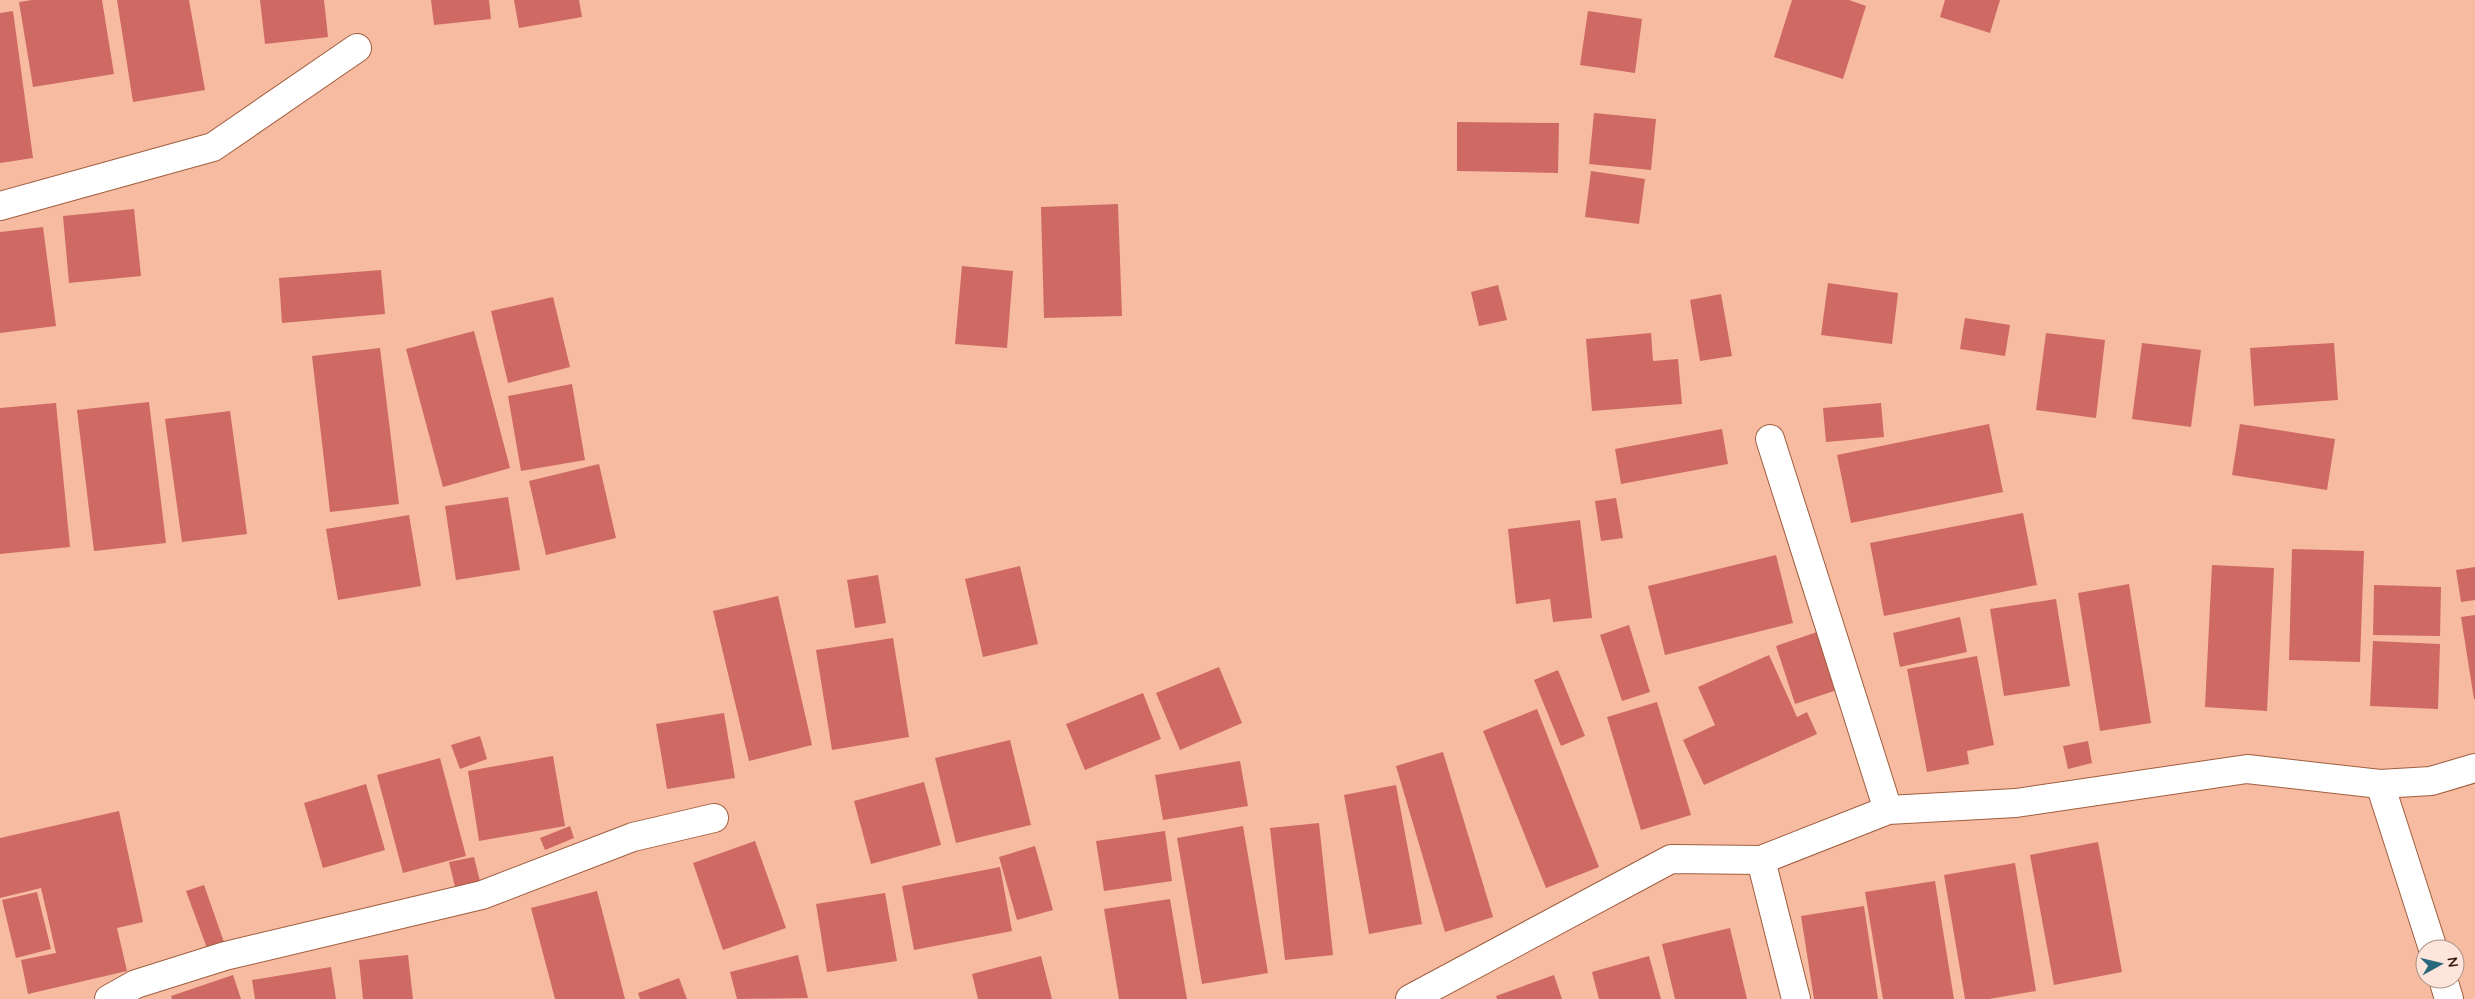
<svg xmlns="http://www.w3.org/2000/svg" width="2475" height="999" font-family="Quicksand,sans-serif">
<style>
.building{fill:#cf6963}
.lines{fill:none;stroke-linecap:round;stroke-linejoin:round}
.street-casing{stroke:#a05e3f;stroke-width:30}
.street{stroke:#fff;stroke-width:28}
</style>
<rect width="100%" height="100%" fill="#f6bba1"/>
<path class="building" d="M 32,0 L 102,0 L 114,74 L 33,87 L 19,2 Z
M 117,0 L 189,0 L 205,90 L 133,102 Z
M 260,0 L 324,0 L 328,37 L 265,44 Z
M 431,0 L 489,0 L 491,19 L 434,25 Z
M 514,0 L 579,0 L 582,17 L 519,28 Z
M 1792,0 L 1849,0 L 1866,6 L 1843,79 L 1774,57 Z
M 1945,0 L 2000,0 L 1990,33 L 1940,17 Z
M 13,11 L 33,158 L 0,163 L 0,13 Z
M 1588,11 L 1642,19 L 1635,73 L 1580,65 Z
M 1594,113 L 1656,119 L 1651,170 L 1589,164 Z
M 1457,122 L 1559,123 L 1558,173 L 1457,171 Z
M 1591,171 L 1645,179 L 1639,224 L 1585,217 Z
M 1118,204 L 1122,316 L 1044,318 L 1041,207 Z
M 134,209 L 141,276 L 69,283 L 63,216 Z
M 43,227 L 56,326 L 0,333 L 0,232 Z
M 962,266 L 1013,271 L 1007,348 L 955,344 Z
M 381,270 L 385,314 L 282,323 L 279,278 Z
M 1828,283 L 1898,293 L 1892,344 L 1821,335 Z
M 1498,285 L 1507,320 L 1479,326 L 1471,292 Z
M 1721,294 L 1732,356 L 1700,361 L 1690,300 Z
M 553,297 L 570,367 L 508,383 L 491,311 Z
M 1965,318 L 2010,325 L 2005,356 L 1960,349 Z
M 474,331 L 510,468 L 443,487 L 406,349 Z
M 1651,333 L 1653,361 L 1678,359 L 1682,404 L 1592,411 L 1586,339 Z
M 2046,333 L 2105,340 L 2096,418 L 2036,410 Z
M 2142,343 L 2201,350 L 2191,427 L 2132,419 Z
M 2334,343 L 2338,400 L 2254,406 L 2250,348 Z
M 380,348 L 399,504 L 330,512 L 312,356 Z
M 572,384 L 585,460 L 521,471 L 508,396 Z
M 149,402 L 166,543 L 94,551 L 77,410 Z
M 56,403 L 70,547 L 0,554 L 0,408 Z
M 1881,403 L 1884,437 L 1826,442 L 1823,408 Z
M 230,411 L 247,534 L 182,542 L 165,419 Z
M 1989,424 L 2003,492 L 1851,523 L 1837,455 Z
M 2240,424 L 2335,439 L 2327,490 L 2232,475 Z
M 1722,429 L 1728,464 L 1621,484 L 1615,449 Z
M 599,464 L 616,538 L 546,555 L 529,481 Z
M 508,497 L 520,570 L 456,580 L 445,506 Z
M 1616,498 L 1623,538 L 1601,541 L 1595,501 Z
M 2023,513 L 2037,585 L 1884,616 L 1870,543 Z
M 409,515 L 421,586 L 338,600 L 326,529 Z
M 1580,520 L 1592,618 L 1553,622 L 1550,599 L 1516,604 L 1508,529 Z
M 2292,549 L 2364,551 L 2360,662 L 2289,660 Z
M 1776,555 L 1793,623 L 1665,655 L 1648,586 Z
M 2212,565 L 2274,568 L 2267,711 L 2205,707 Z
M 1020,566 L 1038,644 L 983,657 L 965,579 Z
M 2475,567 L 2475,600 L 2461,602 L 2456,570 Z
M 878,575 L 886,623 L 855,628 L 847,580 Z
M 2129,584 L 2151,723 L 2100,731 L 2078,593 Z
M 2374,585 L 2441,587 L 2440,636 L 2373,635 Z
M 778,596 L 812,745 L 749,761 L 713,611 Z
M 2056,599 L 2070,686 L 2004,696 L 1990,609 Z
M 2475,615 L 2475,699 L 2474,699 L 2461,617 Z
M 1960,617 L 1967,652 L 1900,667 L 1893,633 Z
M 1629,625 L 1650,692 L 1622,701 L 1600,635 Z
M 1817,632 L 1837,690 L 1795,704 L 1776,646 Z
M 893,638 L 909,737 L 832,750 L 816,650 Z
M 2373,641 L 2440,644 L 2438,709 L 2370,706 Z
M 1769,655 L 1797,717 L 1807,712 L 1817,734 L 1704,785 L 1683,740 L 1715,725 L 1698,687 Z
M 1977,656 L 1994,745 L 1967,751 L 1969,764 L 1927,772 L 1907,669 Z
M 1219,667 L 1242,723 L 1180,750 L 1156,693 Z
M 1558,670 L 1585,736 L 1561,746 L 1534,680 Z
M 1143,693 L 1161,739 L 1085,770 L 1066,724 Z
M 1657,702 L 1691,815 L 1641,830 L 1607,717 Z
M 1537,709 L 1599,867 L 1546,888 L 1483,731 Z
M 724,713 L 735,778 L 667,789 L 656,724 Z
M 480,736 L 487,759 L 460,769 L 451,745 Z
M 1010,740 L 1031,825 L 956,843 L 935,758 Z
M 2088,741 L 2092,763 L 2068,769 L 2063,746 Z
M 1443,752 L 1493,917 L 1445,932 L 1396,766 Z
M 553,756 L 565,826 L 479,841 L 468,771 Z
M 440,758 L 466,856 L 403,873 L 377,775 Z
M 1240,761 L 1248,806 L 1163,820 L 1155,775 Z
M 924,782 L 941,845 L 871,864 L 854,801 Z
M 366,784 L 385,850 L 323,868 L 304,803 Z
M 1396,785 L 1422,924 L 1369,934 L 1344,795 Z
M 119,811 L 143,922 L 117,928 L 127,971 L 28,994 L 21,960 L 56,953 L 41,888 L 0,898 L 0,838 Z
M 1319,823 L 1333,955 L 1285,960 L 1270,828 Z
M 570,826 L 574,838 L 545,850 L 540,838 Z
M 1243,826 L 1268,973 L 1202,984 L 1177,838 Z
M 1165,831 L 1172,881 L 1104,891 L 1096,841 Z
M 755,841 L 786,928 L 723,950 L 693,863 Z
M 2098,842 L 2122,972 L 2054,985 L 2030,855 Z
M 1035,846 L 1053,910 L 1017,920 L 999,857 Z
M 474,857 L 480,881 L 455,887 L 449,862 Z
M 2015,863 L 2036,991 L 1989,999 L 1965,999 L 1944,875 Z
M 1000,867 L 1012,931 L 914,950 L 902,886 Z
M 1935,881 L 1954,999 L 1883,999 L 1865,892 Z
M 204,885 L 225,945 L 208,951 L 186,891 Z
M 597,891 L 625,999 L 555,999 L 531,908 Z
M 37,892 L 51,949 L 16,958 L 2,900 Z
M 885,893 L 897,961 L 827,972 L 816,904 Z
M 1170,899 L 1187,999 L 1119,999 L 1104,909 Z
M 1864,906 L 1878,999 L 1814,999 L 1801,916 Z
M 1730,928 L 1747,999 L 1675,999 L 1662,944 Z
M 408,955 L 413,999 L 363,999 L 359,960 Z
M 798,955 L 808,998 L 737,999 L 730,972 Z
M 1041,956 L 1052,999 L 978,999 L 972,974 Z
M 1649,956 L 1661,999 L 1599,999 L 1592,972 Z
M 331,967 L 336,999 L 255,999 L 252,980 Z
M 233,975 L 241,999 L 172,999 L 171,996 Z
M 1554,975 L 1562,999 L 1497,999 L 1496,996 Z
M 679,978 L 687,999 L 640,999 L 638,993 Z"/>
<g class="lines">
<defs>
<path id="street" d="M 0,206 L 213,147 L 357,48
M 2380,784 L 2431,781 L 2475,768
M 1888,810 L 2016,803 L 2247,769 L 2380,784 L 2433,949
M 1761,860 L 1796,999
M 2443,979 L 2449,999
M 109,999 L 136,984 L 225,956 L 482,895 L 633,837 L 714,818
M 1410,999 L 1671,859 L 1761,860 L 1888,810 L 1770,439"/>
</defs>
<use href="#street" class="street-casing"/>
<use href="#street" class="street"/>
</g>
<g transform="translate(2440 964) rotate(82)"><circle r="24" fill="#fde5db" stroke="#ac9388"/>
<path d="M0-4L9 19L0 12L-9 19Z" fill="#2a687e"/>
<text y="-8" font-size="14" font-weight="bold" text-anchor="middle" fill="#32180b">N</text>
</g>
</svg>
